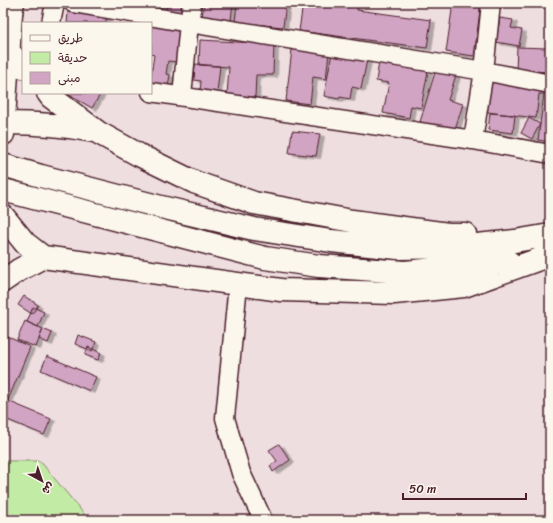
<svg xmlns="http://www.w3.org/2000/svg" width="553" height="523" font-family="Sriracha,'Playpen Sans Arabic',sans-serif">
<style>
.green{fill:#c2eba6;stroke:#868568}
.building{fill:#d2a4c4;stroke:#4a1f2b;filter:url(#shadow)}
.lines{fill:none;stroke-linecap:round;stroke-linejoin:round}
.minor-casing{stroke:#4a1f2b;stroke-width:21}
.primary-casing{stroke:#4a1f2b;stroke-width:25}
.trunk-casing{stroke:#4a1f2b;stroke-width:25}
.minor{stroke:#fbf7ec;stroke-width:18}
.primary{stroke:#fbf7ec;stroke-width:22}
.trunk{stroke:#fbf7ec;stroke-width:22}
</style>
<defs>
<filter id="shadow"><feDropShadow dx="4.5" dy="2.5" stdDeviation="0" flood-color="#0004"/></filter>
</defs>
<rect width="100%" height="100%" fill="#efdee0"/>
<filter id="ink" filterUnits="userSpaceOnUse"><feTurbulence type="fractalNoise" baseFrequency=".025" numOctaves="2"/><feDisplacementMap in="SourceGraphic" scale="8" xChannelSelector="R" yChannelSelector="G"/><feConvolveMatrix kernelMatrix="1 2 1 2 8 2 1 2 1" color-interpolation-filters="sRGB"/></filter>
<g filter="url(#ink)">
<path class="green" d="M 3,461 L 40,461 L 89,520 L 3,520 Z"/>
<path class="building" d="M 136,3 L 160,3 L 159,14 L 135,10 Z
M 167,3 L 186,3 L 183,19 L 165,17 Z
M 204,3 L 233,3 L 231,20 L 202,17 Z
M 237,3 L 286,3 L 283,27 L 235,22 Z
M 303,3 L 330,6 L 330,3 L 358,3 L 357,10 L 431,20 L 427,48 L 299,31 Z
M 453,3 L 481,3 L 474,56 L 446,52 Z
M 68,12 L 106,17 L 106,23 L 67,23 Z
M 500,18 L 513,20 L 511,28 L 522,30 L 519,46 L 496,42 Z
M 151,26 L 182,31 L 177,62 L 168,61 L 166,74 L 170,75 L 168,86 L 151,83 L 151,75 L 154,55 L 151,54 Z
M 200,40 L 274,44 L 273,75 L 256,75 L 255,97 L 227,96 L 229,67 L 199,65 Z
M 517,47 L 547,48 L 546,62 L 550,62 L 550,72 L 516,70 Z
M 292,49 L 329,53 L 326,79 L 313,77 L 310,104 L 286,101 Z
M 332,53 L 367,60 L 361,89 L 352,87 L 350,99 L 340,97 L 339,99 L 324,96 Z
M 379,62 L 428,71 L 421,108 L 411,106 L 409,118 L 383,113 L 389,83 L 376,81 Z
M 195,64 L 220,66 L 217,93 L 200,92 L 201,81 L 194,80 Z
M 436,69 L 456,75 L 448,100 L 463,104 L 454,132 L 420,122 Z
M 492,80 L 550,88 L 550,142 L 538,140 L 544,94 L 539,94 L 536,118 L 487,112 Z
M 66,93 L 101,93 L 92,108 Z
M 490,113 L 515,115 L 513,133 L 488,130 Z
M 529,118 L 540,124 L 532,139 L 521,133 Z
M 292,131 L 320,134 L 316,156 L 289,153 Z
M 24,296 L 38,305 L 32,314 L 18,305 Z
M 33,307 L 44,312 L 38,327 L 27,322 Z
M 25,321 L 43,329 L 36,347 L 17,340 Z
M 43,329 L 52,333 L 48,343 L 39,339 Z
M 78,335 L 96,342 L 92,351 L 75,344 Z
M 6,336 L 30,347 L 8,400 L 3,399 L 3,343 Z
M 88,347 L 101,353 L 98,360 L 85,355 Z
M 47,356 L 96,377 L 90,391 L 41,370 Z
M 3,399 L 51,419 L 44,435 L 3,418 Z
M 279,444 L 290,460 L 273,472 L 270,466 L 277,461 L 269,450 Z"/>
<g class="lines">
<defs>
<path id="minor" d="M 73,3 L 189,23 L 484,71 L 550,84
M 51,23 L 55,3
M 151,92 L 473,140 L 550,154
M 182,96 L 189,23 L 192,3
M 473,140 L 484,71 L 491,3
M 238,284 L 225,418 L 241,473 L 263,520"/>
<path id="primary" d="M 3,134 L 11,13 L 13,3"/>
<path id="trunk" d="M 5,3 L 11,13
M 8,51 L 23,67
M 48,93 L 51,97 L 99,133 L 139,155 L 194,182 L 254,203 L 352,221 L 448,234 L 465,234
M 4,123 C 35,123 64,125 94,131
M 3,165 L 41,176 L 161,207 L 254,229 L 331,241 L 398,248 L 458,247 L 515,241 L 550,235
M 3,190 L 265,258 L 319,266 L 405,272 L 509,262
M 3,216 L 25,243 L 43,257 L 281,290 L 394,293 L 464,286 L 545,257
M 3,281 L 19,270 L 43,257"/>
</defs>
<use href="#minor" class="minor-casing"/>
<use href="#primary" class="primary-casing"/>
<use href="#trunk" class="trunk-casing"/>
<use href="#minor" class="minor"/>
<use href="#primary" class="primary"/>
<use href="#trunk" class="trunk"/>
</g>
</g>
<rect width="553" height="523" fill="none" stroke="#fbf7ec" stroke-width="16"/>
<rect x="8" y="8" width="537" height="507" fill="none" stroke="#4a1f2b" stroke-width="1.5" filter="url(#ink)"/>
<rect x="22" y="22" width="130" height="72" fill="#fbf7ec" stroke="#b4a19f"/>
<rect x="30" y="35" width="20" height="6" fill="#fbf7ec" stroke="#b4a19f"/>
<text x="58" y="42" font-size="12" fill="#4a1f2b">طريق</text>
<rect x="30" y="52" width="20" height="12" fill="#c2eba6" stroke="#b4a19f"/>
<text x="58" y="62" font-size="12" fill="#4a1f2b">حديقة</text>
<rect x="30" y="72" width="20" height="12" fill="#d2a4c4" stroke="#b4a19f"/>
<text x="58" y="82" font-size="12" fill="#4a1f2b">مبنى</text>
<g transform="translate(42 481) rotate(140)" stroke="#fbf7ec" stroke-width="3" paint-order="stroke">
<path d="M0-3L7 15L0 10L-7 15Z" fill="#4a1f2b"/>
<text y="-6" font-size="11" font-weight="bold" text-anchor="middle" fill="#4a1f2b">ش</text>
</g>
<path d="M403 493v6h123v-6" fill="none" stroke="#4a1f2b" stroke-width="2"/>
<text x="409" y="493" font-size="12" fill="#4a1f2b" stroke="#fbf7ec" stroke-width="3" paint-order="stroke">50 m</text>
</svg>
